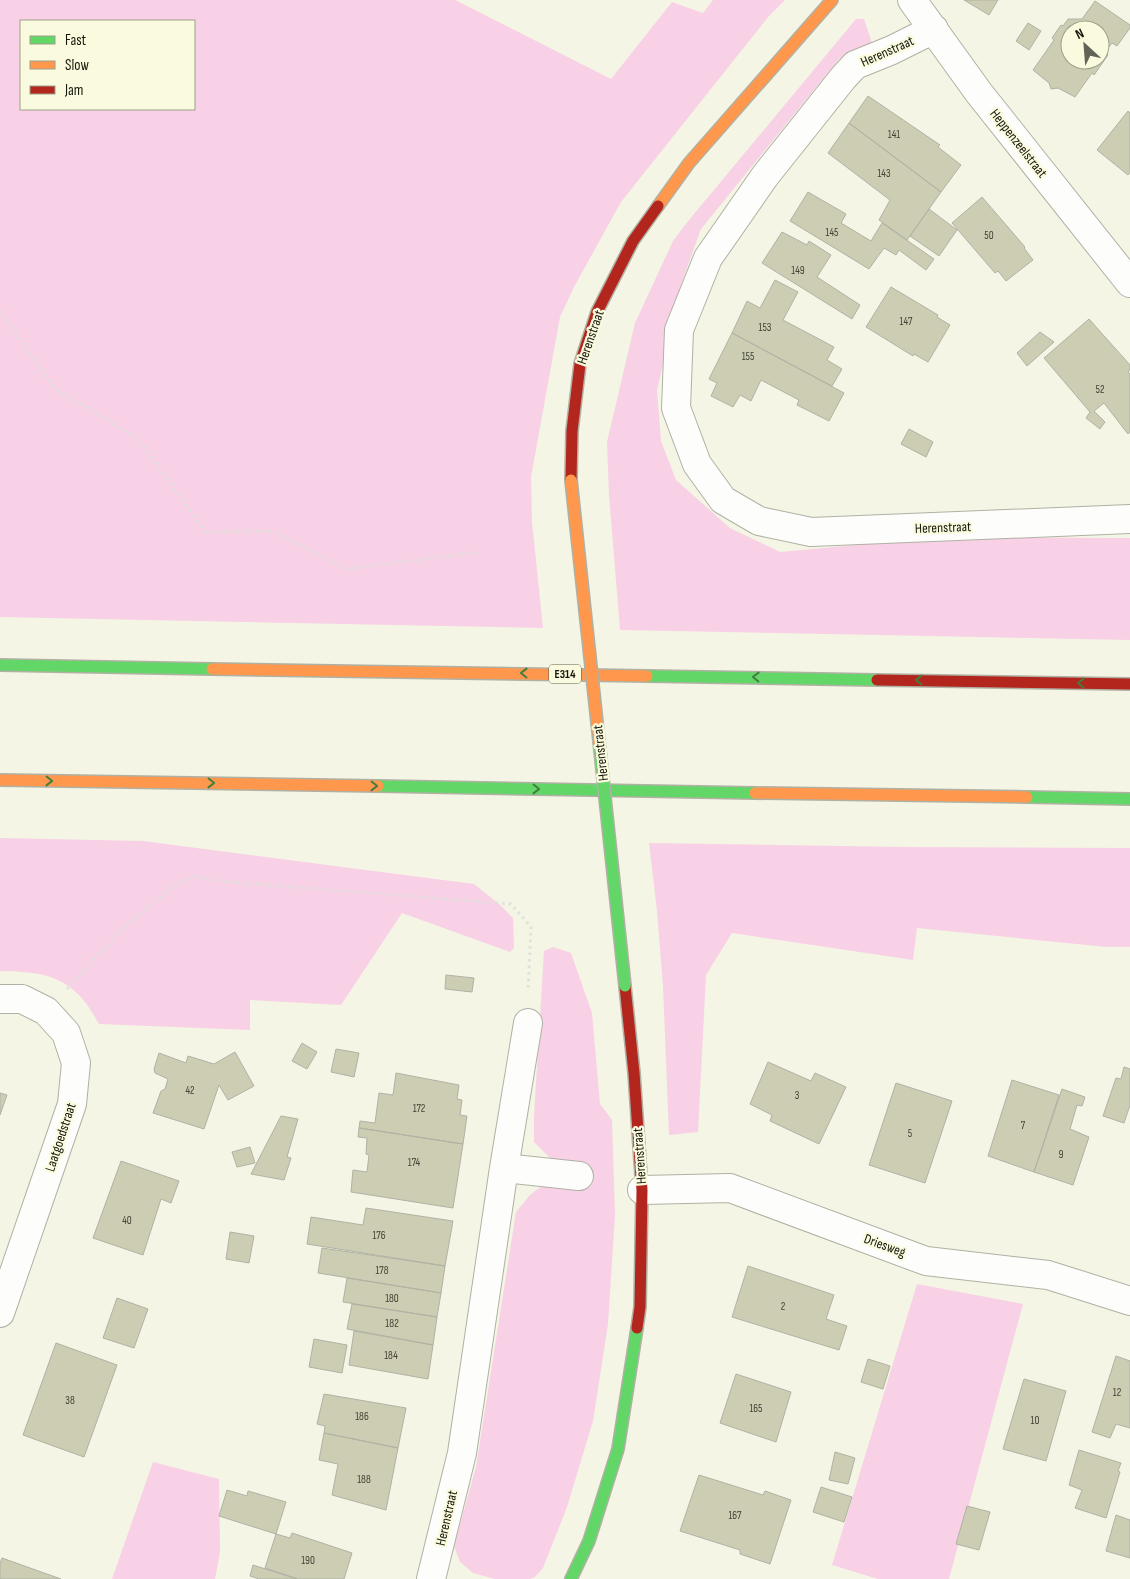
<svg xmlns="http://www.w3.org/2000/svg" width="1130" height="1579" font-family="'Sofia Sans Condensed',sans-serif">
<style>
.green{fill:#f8d1e6;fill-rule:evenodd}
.building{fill:#cccdb2;stroke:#b1b2a5;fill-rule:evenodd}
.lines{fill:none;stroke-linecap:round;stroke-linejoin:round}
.street-casing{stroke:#b0b1a4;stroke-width:30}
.fast-casing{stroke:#b0b1a4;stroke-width:14}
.slow-casing{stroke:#b0b1a4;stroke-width:14}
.jam-casing{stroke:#b0b1a4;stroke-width:14}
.path{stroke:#e1e1dc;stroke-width:3;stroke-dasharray:2.5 4;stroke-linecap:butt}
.street{stroke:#fdfefb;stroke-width:28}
.fast{stroke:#63d668;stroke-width:11}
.slow{stroke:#ff974d;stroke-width:11}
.jam{stroke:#b3261e;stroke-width:11}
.fast-bridge-casing{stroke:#b0b1a4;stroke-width:14;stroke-linecap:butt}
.slow-bridge-casing{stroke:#b0b1a4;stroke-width:14;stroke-linecap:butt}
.fast-bridge{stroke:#63d668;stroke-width:11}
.slow-bridge{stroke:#ff974d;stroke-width:11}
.oneway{stroke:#407f3e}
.labels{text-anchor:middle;stroke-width:4.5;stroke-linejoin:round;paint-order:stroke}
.number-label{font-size:11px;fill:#434335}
.shield{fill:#fafbde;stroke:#5a5a4a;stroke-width:1}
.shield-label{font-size:12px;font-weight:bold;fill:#15150b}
.street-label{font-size:14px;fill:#15150b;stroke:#fafbde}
</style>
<rect width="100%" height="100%" fill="#f4f5e4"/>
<path class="green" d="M 0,0 L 455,0 L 611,79 L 672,2 L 703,13 L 713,0 L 785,0 L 769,16 L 621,202 L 574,287 L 560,317 L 531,477 L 532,522 L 543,628 L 0,617 ZM 21,21 L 194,21 L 194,109 L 21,109 Z
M 856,19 L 864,19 L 872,43 L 839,59 L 701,229 L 683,279 L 657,390 L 661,441 L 676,480 L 730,528 L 780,552 L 941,537 L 1130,538 L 1130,640 L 620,630 L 609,495 L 607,442 L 635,323 L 673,241 L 689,220 Z
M 0,838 L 143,841 L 474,884 L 499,904 L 513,918 L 514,948 L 510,952 L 402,913 L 341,1005 L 250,1000 L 250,1030 L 99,1024 C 93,1014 87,1003 79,995 C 56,972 31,972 0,971 Z
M 649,843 L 905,847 L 1130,848 L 1130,947 L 1107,947 L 917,928 L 913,960 L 732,933 L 706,975 L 698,1132 L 669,1135 L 663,986 L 657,911 Z
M 553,947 L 571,953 L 592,1013 L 600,1104 L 612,1120 L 615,1216 L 608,1324 L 593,1421 L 567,1507 L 543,1568 L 535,1577 L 530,1579 L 495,1579 L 473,1573 L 460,1562 L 454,1546 L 476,1467 L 516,1212 L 530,1195 L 543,1185 L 578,1164 L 551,1159 L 534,1142 L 534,1116 L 544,951 Z
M 917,1284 L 1023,1304 L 949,1579 L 878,1579 L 832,1565 Z
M 153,1462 L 219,1479 L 220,1552 L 215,1579 L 112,1579 Z"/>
<path class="building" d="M 964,0 L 998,0 L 989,15 Z
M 1095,1 L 1130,25 L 1130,28 L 1117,46 L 1112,43 L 1105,52 L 1108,55 L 1094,75 L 1092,73 L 1075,97 L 1058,88 L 1051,89 L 1049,83 L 1033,70 L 1054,40 L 1052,38 L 1061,25 L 1063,26 L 1068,19 L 1082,19 ZM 1070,30 L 1100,30 L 1100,60 L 1070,60 Z
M 1028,23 L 1041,31 L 1029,50 L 1016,41 Z
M 868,96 L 940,145 L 938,147 L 961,165 L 941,192 L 849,123 Z
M 1128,111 L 1130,113 L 1130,172 L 1128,175 L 1097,150 Z
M 849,123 L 941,192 L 907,240 L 879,220 L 890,200 L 828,153 Z
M 808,192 L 846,214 L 841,223 L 871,241 L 882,223 L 934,259 L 926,270 L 899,250 L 896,255 L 884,248 L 869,269 L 790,221 Z
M 982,197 L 1025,247 L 1024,248 L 1033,260 L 1006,281 L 998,271 L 995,273 L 952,223 Z
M 929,209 L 957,230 L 939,256 L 910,236 Z
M 782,232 L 807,245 L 809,241 L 831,255 L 817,277 L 860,305 L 852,319 L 762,263 Z
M 775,280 L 798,292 L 783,320 L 834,347 L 827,360 L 842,369 L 832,386 L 732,333 L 747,301 L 760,308 Z
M 891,287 L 938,315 L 937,317 L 950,325 L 928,362 L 914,354 L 913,356 L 866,327 Z
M 1089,319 L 1130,365 L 1130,369 L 1128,372 L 1130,374 L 1130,432 L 1128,434 L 1104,403 L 1094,411 L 1105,422 L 1100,429 L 1086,418 L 1090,412 L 1044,358 Z
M 1040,332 L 1054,342 L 1027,366 L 1017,353 Z
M 732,333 L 844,393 L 829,421 L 797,405 L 799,400 L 761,380 L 751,401 L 740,395 L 733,407 L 711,396 L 717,383 L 709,379 Z
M 909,429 L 933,442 L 926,457 L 901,444 Z
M 446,975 L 474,978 L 472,992 L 445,989 Z
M 302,1043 L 317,1052 L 307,1069 L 292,1061 Z
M 336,1049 L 359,1053 L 354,1077 L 331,1072 Z
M 235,1052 L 254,1086 L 228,1100 L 219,1085 L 204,1129 L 153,1113 L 161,1091 L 165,1089 L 168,1079 L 155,1073 L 154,1069 L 159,1053 L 186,1063 L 188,1056 L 214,1064 Z
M 768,1062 L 811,1081 L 815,1073 L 846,1087 L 819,1144 L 770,1121 L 772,1115 L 750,1104 Z
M 1124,1067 L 1130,1069 L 1130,1105 L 1124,1123 L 1103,1116 L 1116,1078 L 1121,1079 Z
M 396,1073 L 459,1085 L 457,1099 L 462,1100 L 460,1115 L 467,1116 L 463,1144 L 359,1128 L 360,1121 L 375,1123 L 379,1093 L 393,1095 Z
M 1012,1080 L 1059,1095 L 1034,1172 L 988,1156 Z
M 896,1083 L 952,1101 L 925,1183 L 869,1165 Z
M 1062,1089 L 1085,1097 L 1082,1106 L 1077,1105 L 1070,1129 L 1089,1137 L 1073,1185 L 1034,1172 Z
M 0,1093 L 7,1095 L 0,1115 Z
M 281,1116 L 298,1119 L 287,1157 L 291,1158 L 284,1180 L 251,1174 Z
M 359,1128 L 463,1144 L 453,1208 L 351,1192 L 353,1170 L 367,1172 L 369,1155 L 366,1154 L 367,1138 L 358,1137 Z
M 250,1147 L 255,1163 L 237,1167 L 232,1152 Z
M 121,1161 L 179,1181 L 171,1203 L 161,1199 L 143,1255 L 93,1238 Z
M 366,1208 L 453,1221 L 445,1266 L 307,1244 L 311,1217 L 363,1225 Z
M 230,1232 L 254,1236 L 249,1263 L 226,1259 Z
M 322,1248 L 445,1266 L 441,1293 L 318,1273 Z
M 748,1266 L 834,1295 L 826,1319 L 847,1326 L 839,1350 L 732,1317 Z
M 347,1278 L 441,1293 L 437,1317 L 343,1302 Z
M 117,1298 L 148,1309 L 134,1348 L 103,1338 Z
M 352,1304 L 437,1317 L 433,1345 L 347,1329 Z
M 354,1331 L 433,1345 L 428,1379 L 349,1365 Z
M 314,1339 L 347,1345 L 342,1373 L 309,1367 Z
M 56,1343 L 117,1365 L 84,1457 L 23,1435 Z
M 1116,1356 L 1130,1361 L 1130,1428 L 1116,1424 L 1110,1438 L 1092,1432 Z
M 868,1359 L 890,1366 L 883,1389 L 861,1382 Z
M 736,1374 L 791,1392 L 776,1442 L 720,1423 Z
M 1024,1379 L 1066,1391 L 1046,1461 L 1003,1449 Z
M 324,1394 L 406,1408 L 398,1448 L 324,1433 L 325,1426 L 317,1424 Z
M 324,1433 L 398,1448 L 386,1510 L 332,1495 L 338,1464 L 319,1460 Z
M 1079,1450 L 1121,1463 L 1118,1471 L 1120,1472 L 1106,1518 L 1075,1508 L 1082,1490 L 1069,1485 Z
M 835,1452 L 855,1458 L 848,1484 L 829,1480 Z
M 699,1475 L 763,1495 L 765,1491 L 791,1500 L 770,1564 L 740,1554 L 740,1550 L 680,1531 Z
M 821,1487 L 852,1497 L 844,1522 L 813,1512 Z
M 227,1490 L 247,1496 L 248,1491 L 286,1502 L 276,1534 L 219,1516 Z
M 967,1506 L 990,1512 L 979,1550 L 956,1544 Z
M 1116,1515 L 1130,1520 L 1130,1558 L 1106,1551 Z
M 292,1533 L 352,1553 L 344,1579 L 298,1579 L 265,1568 L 276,1534 L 290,1538 Z
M 2,1558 L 61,1579 L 0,1579 L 0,1563 Z
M 253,1565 L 297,1579 L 259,1579 L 250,1576 Z"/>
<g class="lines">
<defs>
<path id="street" d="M 912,0 L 979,93 L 1130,283
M 934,29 L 892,50 L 855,65 L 843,78 L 765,176 L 708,258 L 679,330 L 676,408 L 697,464 L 723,500 L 759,521 L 811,532 L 1130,519
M 0,999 L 22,999 L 46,1011 L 66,1033 L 76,1063 L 72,1104 L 0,1313
M 504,1168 L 579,1176
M 642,1190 L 730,1188 L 926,1261 L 1048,1275 L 1130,1301
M 431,1579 L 462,1453 L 504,1168 L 528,1023"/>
<path id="fast" d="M 0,665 L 212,669
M 647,676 L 877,680
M 378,786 L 755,793
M 1027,797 L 1130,799
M 571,1579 L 589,1541 L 618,1449 L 637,1328"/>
<path id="slow" d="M 658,206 L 689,163 L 832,0
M 212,669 L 647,676
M 0,780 L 378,786
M 755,793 L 1027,797"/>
<path id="jam" d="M 571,480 L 572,431 L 580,364 L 597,312 L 633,241 L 658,206
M 877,680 L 1130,684
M 625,986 L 634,1073 L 642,1190 L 640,1307 L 637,1328"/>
</defs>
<use href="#street" class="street-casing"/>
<use href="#fast" class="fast-casing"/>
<use href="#slow" class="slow-casing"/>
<use href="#jam" class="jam-casing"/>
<path class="path" d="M 0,311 L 55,389 L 136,437 L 206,532 L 273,531 L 346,569 L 479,552
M 67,989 L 126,925 L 172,887 L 193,876 L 217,881 L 511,904 L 531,927 L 528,991"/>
<use href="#street" class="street"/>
<use href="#fast" class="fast"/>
<use href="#slow" class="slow"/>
<use href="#jam" class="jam"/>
<defs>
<path id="fast-bridge" d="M 599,741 L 625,986"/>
<path id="slow-bridge" d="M 571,480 L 599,741"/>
</defs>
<use href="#fast-bridge" class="fast-bridge-casing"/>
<use href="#slow-bridge" class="slow-bridge-casing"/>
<use href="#fast-bridge" class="fast-bridge"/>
<use href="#slow-bridge" class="slow-bridge"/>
</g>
<defs><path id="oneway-chevron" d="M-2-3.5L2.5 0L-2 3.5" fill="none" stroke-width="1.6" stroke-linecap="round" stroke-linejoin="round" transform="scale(1.25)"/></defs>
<g class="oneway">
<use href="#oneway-chevron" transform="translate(524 673) rotate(-179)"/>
<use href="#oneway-chevron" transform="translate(756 677) rotate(-179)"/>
<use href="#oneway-chevron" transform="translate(919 680) rotate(-179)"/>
<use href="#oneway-chevron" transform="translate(1081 683) rotate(-179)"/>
<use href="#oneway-chevron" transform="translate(49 781) rotate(1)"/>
<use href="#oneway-chevron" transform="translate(211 783) rotate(1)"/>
<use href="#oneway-chevron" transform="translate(374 786) rotate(1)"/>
<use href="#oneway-chevron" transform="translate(536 789) rotate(1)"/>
</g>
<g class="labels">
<g class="number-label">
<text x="894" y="138">141</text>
<text x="884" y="177">143</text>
<text x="832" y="236">145</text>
<text x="989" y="239">50</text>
<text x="798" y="274">149</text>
<text x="906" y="325">147</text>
<text x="765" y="331">153</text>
<text x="748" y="360">155</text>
<text x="1100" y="393">52</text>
<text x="190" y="1094">42</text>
<text x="797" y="1099">3</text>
<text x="419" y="1112">172</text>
<text x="1023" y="1129">7</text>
<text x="910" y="1137">5</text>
<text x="1061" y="1158">9</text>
<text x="414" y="1166">174</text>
<text x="127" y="1224">40</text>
<text x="379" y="1239">176</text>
<text x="382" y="1274">178</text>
<text x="392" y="1302">180</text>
<text x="783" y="1310">2</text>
<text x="392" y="1327">182</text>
<text x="391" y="1359">184</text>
<text x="1117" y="1396">12</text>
<text x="70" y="1404">38</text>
<text x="756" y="1412">165</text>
<text x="362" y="1420">186</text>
<text x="1035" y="1424">10</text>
<text x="364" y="1483">188</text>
<text x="735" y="1519">167</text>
<text x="308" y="1564">190</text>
</g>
<rect class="shield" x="549" y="664.5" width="32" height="19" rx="4"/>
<g class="shield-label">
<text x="565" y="678">E314</text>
</g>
<g class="street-label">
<text transform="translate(887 51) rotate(-24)" y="5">Herenstraat</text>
<text transform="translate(1019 143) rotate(52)" y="5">Heppenzeelstraat</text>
<text transform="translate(590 337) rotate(-71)" y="5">Herenstraat</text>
<text transform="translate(943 527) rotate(-2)" y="5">Herenstraat</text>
<text transform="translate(600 753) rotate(-96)" y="5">Herenstraat</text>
<text transform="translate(60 1137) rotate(-72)" y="5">Laatgoedstraat</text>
<text transform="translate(639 1156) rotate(-94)" y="5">Herenstraat</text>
<text transform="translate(885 1245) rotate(20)" y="5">Driesweg</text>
<text transform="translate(446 1518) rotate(-77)" y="5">Herenstraat</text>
</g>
</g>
<rect x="20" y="20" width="175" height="90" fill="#fafbde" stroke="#9e9f8a"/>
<rect x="30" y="36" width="25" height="8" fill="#63d668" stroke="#9e9f8a"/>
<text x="65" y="45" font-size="15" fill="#15150b">Fast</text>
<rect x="30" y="61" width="25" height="8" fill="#ff974d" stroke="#9e9f8a"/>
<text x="65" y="70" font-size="15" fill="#15150b">Slow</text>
<rect x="30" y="86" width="25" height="8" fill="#b3261e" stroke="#9e9f8a"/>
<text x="65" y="95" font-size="15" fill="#15150b">Jam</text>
<g transform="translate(1085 45) rotate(334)"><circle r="24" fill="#fafbde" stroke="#9e9f8a"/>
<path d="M0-4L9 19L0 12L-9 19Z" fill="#636357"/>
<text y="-8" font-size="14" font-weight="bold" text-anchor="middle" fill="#15150b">N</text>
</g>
</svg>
